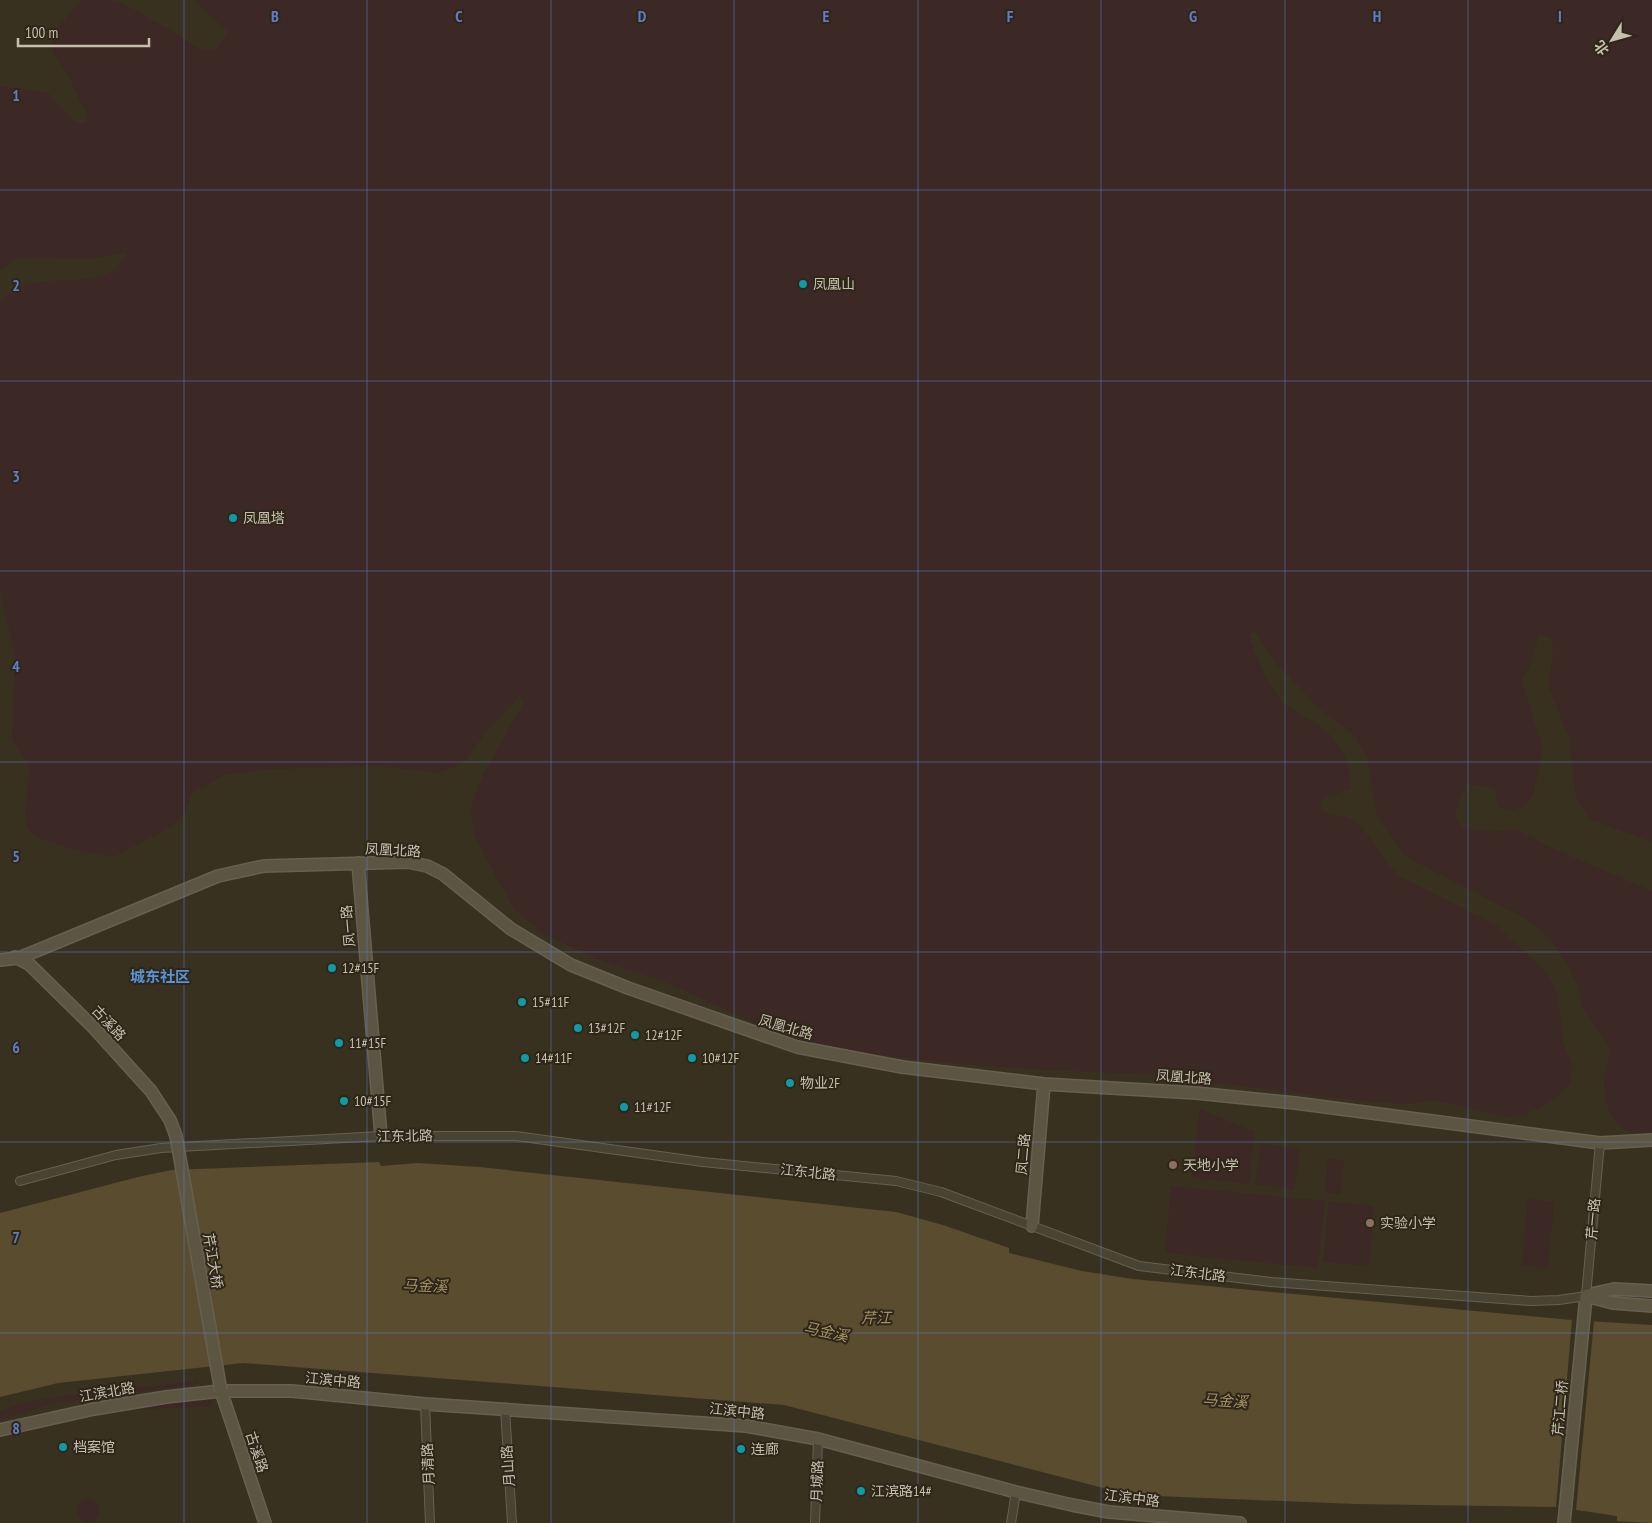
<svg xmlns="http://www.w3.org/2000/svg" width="1652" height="1523" font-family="'PT Sans Narrow','Noto Sans SC',sans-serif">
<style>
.green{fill:#3c2824}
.water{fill:#5a4c2e}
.pier{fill:#393120}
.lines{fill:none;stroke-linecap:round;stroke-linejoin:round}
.street-casing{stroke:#676051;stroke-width:10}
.secondary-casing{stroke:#676051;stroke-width:14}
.street{stroke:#494334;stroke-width:8}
.secondary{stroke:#5c5542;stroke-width:11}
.secondary-bridge-casing{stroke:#676051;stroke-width:14;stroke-linecap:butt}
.secondary-bridge{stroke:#5c5542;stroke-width:11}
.grid{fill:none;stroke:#617bc7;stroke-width:1;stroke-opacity:0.55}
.culture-dot{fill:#0f9aa8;stroke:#2e2719;stroke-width:2}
.education-dot{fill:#8d6e63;stroke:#2e2719;stroke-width:2}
.labels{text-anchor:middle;stroke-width:4;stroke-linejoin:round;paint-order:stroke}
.poi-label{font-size:14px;fill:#c6bfae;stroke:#2e2719;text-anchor:start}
.street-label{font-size:14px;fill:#c6bfae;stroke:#2e2719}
.neighbourhood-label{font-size:15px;font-weight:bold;fill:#5a93d5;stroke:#2e2719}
.water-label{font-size:15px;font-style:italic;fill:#a69166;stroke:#2e2719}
.grid-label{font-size:16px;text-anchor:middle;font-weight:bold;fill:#617bc7;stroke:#2e2719;stroke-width:4;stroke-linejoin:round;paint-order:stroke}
</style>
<rect width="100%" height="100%" fill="#393120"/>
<path class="green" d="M 81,0 C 91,0 107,0 116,1 C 134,9 153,20 170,30 C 188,41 217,68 227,31 L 194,0 L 1652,0 L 1652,842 L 1590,819 L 1576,798 L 1569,739 L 1549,687 L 1553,650 L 1551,638 L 1539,635 L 1529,667 L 1521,679 L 1543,749 L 1533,795 L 1525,806 L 1506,811 L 1498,806 L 1495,789 L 1466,783 L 1454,817 L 1463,828 L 1488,832 L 1516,829 L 1554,849 L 1652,891 L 1652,1132 C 1617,1138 1606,1115 1604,1084 C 1603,1070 1613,1061 1608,1046 C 1604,1034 1591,1023 1585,1011 C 1581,1003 1580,994 1577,985 C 1568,961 1550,937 1530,921 L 1405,856 L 1377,817 L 1367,756 L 1355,736 L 1318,707 L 1273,660 L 1256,632 L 1249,634 C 1257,659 1264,680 1281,700 C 1292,712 1307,716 1320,726 C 1339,740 1353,765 1350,789 L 1327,797 L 1320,803 L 1323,812 L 1349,818 L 1360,825 L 1389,866 L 1401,877 L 1496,925 L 1547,973 L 1558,995 L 1563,1042 L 1572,1064 L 1570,1084 L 1555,1099 L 1523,1116 L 1507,1117 L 1434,1100 L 1409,1104 L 1370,1102 L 1146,1074 L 1046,1070 L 938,1062 L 827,1048 L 758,1024 L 663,981 L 610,964 L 545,935 L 514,909 L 474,835 L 471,807 L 483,775 L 524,702 L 519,697 L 484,734 L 464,763 L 438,773 L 379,766 L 271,769 L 224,775 L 191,794 L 185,813 L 173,826 L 113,857 L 77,851 L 34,836 C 15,817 33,788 28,764 C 26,755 15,748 12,738 L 16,657 L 0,593 L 0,301 C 8,296 18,288 27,285 C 60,274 107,291 126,255 L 125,253 L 91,259 L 17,258 L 0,270 L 0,86 L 48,93 L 76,123 L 86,123 L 88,117 L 68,75 L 51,48 L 55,31 Z
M 1200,1109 L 1255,1132 L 1249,1184 L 1192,1178 Z
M 1261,1143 L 1300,1149 L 1294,1190 L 1255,1184 Z
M 1328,1159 L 1344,1161 L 1341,1194 L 1325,1193 Z
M 1171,1186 L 1325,1201 L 1318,1268 L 1165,1253 Z
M 1528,1199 L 1554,1202 L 1548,1268 L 1522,1265 Z
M 1329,1201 L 1374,1206 L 1369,1266 L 1323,1262 Z
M 199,1381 L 197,1384 L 56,1403 L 0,1420 L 0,1411 L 28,1402 L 70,1395 Z
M 212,1397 L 213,1403 L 210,1406 L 126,1410 L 127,1407 Z
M77 1511a11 11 0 1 1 22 0a11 11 0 1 1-22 0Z"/>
<path class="water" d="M 379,1162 L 381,1166 L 418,1163 L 479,1167 L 896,1212 L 943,1225 L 1009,1248 L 1009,1253 L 1082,1271 L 1133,1279 L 1572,1320 L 1652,1325 L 1652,1523 L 1617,1521 L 1617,1516 L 1556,1507 L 1355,1504 L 1157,1496 L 1111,1490 L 784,1405 L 243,1363 L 58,1383 L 0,1397 L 0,1213 L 142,1176 L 172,1170 Z"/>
<path class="pier" d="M 1572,1320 L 1594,1321 L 1576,1510 L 1556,1507 Z"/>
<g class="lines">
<defs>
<path id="street" d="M 20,1181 L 116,1155 L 161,1148 L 381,1136 L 516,1136 L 703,1162 L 896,1181 L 941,1192 L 1139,1266 L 1271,1282 L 1531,1301 L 1559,1300 L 1586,1296 L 1600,1143
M 425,1404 L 430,1523
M 505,1408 L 512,1523
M 815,1523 L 818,1439
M 1011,1523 L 1016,1492"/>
<path id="secondary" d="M 358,863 L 381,1136
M 15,957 L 29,964 L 94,1028 L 151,1091 L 170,1120 L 176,1136
M 0,960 L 19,958 L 218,876 L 264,866 L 408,862 L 427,866 L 443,874 L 511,929 L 571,965 L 628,988 L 797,1047 L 902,1067 L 1044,1084 L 1196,1093 L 1295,1103 L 1600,1143 L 1652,1140
M 1032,1226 L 1044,1084
M 1587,1295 L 1614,1289 L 1652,1291
M 1586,1296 L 1613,1303 L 1652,1306
M 221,1391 L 265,1523
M 0,1430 L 94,1409 L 166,1397 L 221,1391 L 292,1391 L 425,1404 L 746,1426 L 818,1439 L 1016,1492 L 1072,1505 L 1109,1512 L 1240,1523
M 1564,1523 L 1586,1296"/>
</defs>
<use href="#street" class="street-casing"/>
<use href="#secondary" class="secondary-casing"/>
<use href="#street" class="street"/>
<use href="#secondary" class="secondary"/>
<defs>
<path id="secondary-bridge" d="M 176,1136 L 221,1391"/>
</defs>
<use href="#secondary-bridge" class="secondary-bridge-casing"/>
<use href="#secondary-bridge" class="secondary-bridge"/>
</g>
<path class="grid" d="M 184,0 L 184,1523M 367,0 L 367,1523M 551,0 L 551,1523M 734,0 L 734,1523M 918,0 L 918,1523M 1101,0 L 1101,1523M 1285,0 L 1285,1523M 1468,0 L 1468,1523M 0,190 L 1652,190M 0,381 L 1652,381M 0,571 L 1652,571M 0,762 L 1652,762M 0,952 L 1652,952M 0,1142 L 1652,1142M 0,1333 L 1652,1333"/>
<g class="culture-dot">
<circle cx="803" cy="284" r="5"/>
<circle cx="233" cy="518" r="5"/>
<circle cx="332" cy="968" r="5"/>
<circle cx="522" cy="1002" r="5"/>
<circle cx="578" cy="1028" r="5"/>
<circle cx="635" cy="1035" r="5"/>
<circle cx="339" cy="1043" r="5"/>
<circle cx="525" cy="1058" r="5"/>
<circle cx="692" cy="1058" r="5"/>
<circle cx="790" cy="1083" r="5"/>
<circle cx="344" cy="1101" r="5"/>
<circle cx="624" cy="1107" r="5"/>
<circle cx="63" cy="1447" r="5"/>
<circle cx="741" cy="1449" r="5"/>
<circle cx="861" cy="1491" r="5"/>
</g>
<g class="education-dot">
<circle cx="1173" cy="1165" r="5"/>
<circle cx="1370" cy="1223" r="5"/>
</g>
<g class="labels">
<g class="poi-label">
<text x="813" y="289">凤凰山</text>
<text x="243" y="523">凤凰塔</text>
<text x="342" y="973">12#15F</text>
<text x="532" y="1007">15#11F</text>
<text x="588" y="1033">13#12F</text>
<text x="645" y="1040">12#12F</text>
<text x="349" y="1048">11#15F</text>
<text x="535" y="1063">14#11F</text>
<text x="702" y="1063">10#12F</text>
<text x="800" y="1088">物业2F</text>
<text x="354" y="1106">10#15F</text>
<text x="634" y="1112">11#12F</text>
<text x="1183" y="1170">天地小学</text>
<text x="1380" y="1228">实验小学</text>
<text x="73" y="1452">档案馆</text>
<text x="751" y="1454">连廊</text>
<text x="871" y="1496">江滨路14#</text>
</g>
<g class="street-label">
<text transform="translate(393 850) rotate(3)" y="5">凤凰北路</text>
<text transform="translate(348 926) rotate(-95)" y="5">凤一路</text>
<text transform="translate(109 1023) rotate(47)" y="5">古溪路</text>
<text transform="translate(786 1027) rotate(16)" y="5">凤凰北路</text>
<text transform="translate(1184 1077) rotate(4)" y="5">凤凰北路</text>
<text transform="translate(405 1136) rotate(-1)" y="5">江东北路</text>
<text transform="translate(1023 1154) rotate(-85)" y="5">凤二路</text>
<text transform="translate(808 1172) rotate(6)" y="5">江东北路</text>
<text transform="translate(1593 1219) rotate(-85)" y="5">芹一路</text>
<text transform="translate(213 1261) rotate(80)" y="5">芹江大桥</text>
<text transform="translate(1198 1273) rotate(7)" y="5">江东北路</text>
<text transform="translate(333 1380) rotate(5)" y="5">江滨中路</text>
<text transform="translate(107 1392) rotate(-10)" y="5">江滨北路</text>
<text transform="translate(1560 1408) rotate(-85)" y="5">芹江二桥</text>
<text transform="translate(737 1411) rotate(6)" y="5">江滨中路</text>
<text transform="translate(257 1452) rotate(72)" y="5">古溪路</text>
<text transform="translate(428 1464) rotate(-93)" y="5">月清路</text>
<text transform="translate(508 1466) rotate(-94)" y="5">月山路</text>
<text transform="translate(817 1481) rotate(-88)" y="5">月城路</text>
<text transform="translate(1132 1498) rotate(7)" y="5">江滨中路</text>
</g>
<g class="neighbourhood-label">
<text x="160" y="982">城东社区</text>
</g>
<g class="water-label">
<text transform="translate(425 1286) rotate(2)" y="5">马金溪</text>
<text x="876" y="1323">芹江</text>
<text transform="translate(826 1332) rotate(12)" y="5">马金溪</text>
<text transform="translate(1225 1401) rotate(4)" y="5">马金溪</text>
</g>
</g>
<g class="grid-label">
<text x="275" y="22">B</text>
<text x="459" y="22">C</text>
<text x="642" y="22">D</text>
<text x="826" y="22">E</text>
<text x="1010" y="22">F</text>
<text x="1193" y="22">G</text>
<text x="1377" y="22">H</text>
<text x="1560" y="22">I</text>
<text x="16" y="101">1</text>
<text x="16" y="291">2</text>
<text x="16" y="482">3</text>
<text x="16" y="672">4</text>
<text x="16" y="862">5</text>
<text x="16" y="1053">6</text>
<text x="16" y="1243">7</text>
<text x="16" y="1434">8</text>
</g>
<g transform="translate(1612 40) rotate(233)" stroke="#2e2719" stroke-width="4" paint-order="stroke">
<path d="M0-4L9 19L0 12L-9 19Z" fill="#c6bfae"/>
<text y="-8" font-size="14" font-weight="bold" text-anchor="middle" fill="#c6bfae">北</text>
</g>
<path d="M18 38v8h131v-8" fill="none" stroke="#c6bfae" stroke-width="2.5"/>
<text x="25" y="38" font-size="15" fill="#c6bfae" stroke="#2e2719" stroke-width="4" paint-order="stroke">100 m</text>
</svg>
